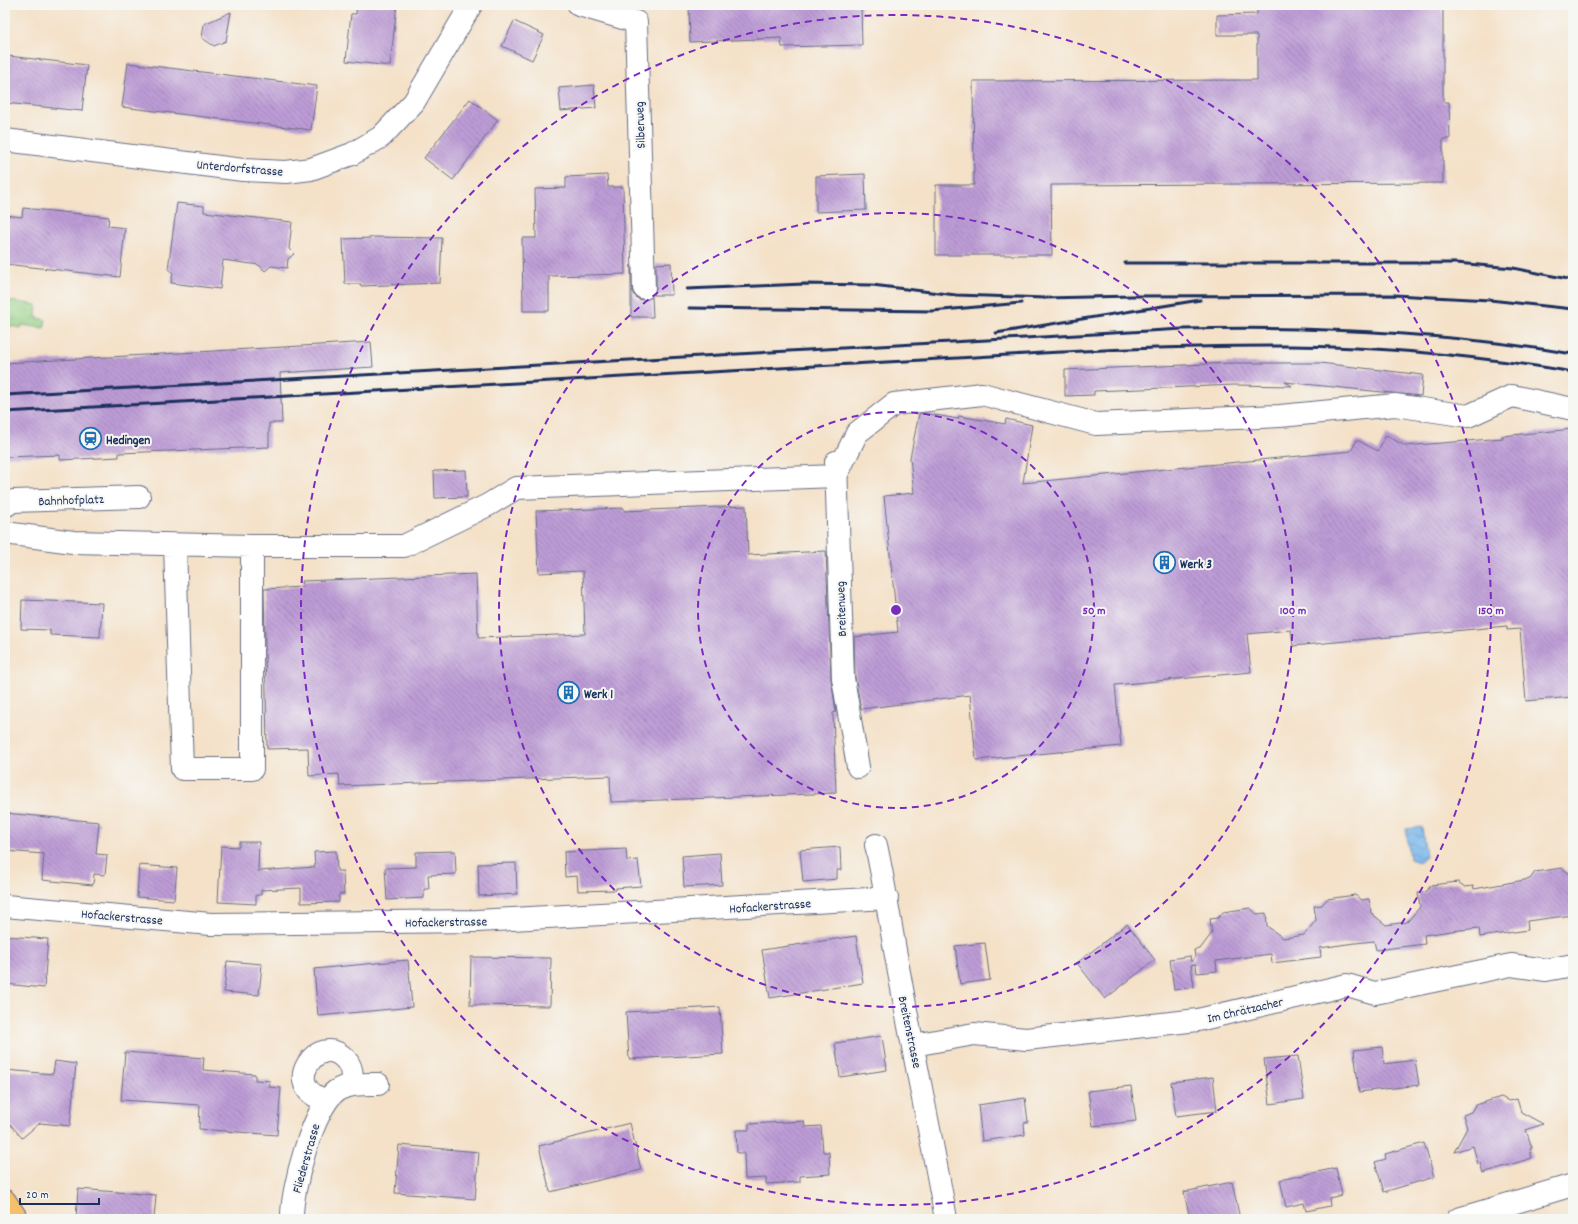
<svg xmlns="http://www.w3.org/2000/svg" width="1578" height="1224" font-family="Dekko,sans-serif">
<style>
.park{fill:url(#park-crowns);stroke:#587f71}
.water{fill:url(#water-waves);stroke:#4972a4}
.building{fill:url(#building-back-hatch)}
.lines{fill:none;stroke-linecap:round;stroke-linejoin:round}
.minor-casing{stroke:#676d83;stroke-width:24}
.major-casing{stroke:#676d83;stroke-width:24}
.minor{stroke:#fff;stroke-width:22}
.major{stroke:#f6c06b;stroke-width:22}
.rail{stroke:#1b2f5e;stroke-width:3}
.ring{fill:none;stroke:#7b2cbf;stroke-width:2;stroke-dasharray:7 5}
.labels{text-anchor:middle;stroke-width:4;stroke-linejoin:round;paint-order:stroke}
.street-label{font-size:13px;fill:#1b2f5e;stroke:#f6f6f2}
.poi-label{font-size:13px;font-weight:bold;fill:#1b2f5e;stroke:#f6f6f2;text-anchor:start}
.centre{fill:#7b2cbf;stroke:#f6f6f2;stroke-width:2}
.ring-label{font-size:12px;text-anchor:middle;font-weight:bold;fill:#7b2cbf;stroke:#f6f6f2;stroke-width:4;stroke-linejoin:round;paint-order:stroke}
</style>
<defs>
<pattern id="park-crowns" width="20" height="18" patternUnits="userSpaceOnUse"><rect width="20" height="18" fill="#94cf84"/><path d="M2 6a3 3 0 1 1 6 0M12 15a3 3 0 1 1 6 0" fill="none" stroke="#7fb274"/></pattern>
<pattern id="water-waves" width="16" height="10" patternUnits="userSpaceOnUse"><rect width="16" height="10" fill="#77b6eb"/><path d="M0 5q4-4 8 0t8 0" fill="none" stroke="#6194c2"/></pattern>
<pattern id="building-back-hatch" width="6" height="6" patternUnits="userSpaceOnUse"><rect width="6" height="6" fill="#bd9cd6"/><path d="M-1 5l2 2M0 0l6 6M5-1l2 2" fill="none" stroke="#9980b1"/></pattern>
</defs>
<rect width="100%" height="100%" fill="#f6f6f2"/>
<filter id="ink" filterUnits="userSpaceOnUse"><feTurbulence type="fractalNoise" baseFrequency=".025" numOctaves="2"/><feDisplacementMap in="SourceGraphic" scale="8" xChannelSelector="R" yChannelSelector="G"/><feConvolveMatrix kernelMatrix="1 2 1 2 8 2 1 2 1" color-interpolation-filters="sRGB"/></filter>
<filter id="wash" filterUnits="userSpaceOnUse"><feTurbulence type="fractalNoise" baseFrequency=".012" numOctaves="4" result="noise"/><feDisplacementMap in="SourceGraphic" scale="16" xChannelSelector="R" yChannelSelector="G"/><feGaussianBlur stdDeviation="0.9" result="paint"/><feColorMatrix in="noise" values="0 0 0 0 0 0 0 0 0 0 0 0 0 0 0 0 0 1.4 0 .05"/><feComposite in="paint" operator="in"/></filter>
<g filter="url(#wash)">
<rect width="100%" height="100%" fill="#f4e1c8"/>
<path class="park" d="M 5,300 L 37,305 L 36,317 L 46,320 L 44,328 L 22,325 L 21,328 L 5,325 Z"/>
<path class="water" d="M 1422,827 L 1426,856 L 1419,862 L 1410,859 L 1406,829 Z"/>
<g id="blocks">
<path class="building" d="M 357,5 L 397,5 L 390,66 L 346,61 L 351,14 L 356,14 Z
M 689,5 L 861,5 L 862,45 L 782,47 L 781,38 L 690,42 Z
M 1257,5 L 1443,5 L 1443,102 L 1449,102 L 1450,139 L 1443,139 L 1443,183 L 1051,185 L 1052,255 L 936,255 L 936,185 L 974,185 L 973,81 L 1257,80 L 1257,35 L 1217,35 L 1217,15 L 1257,14 Z
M 231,12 L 226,41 L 214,46 L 202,38 L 204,24 Z
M 514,21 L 544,35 L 532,60 L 502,46 Z
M 8,56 L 87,65 L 82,111 L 5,103 L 5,78 Z
M 128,63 L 317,86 L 311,130 L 122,107 Z
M 594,85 L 596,108 L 561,111 L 559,88 Z
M 470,99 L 498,120 L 453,180 L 424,158 Z
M 865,174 L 866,210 L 816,212 L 816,176 Z
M 607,175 L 608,187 L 623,187 L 625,274 L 549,276 L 549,311 L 523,311 L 522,238 L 536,238 L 535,189 L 566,188 L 566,177 Z
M 177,203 L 204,206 L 204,212 L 292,222 L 289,249 L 294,254 L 288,259 L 287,268 L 271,266 L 265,271 L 259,265 L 223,260 L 220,289 L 171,283 L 173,273 L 168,269 Z
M 23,208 L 109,217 L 108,226 L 125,228 L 120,277 L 5,264 L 5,215 L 22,217 Z
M 371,237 L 442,238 L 440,283 L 361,286 L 361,284 L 345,284 L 343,239 L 371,238 Z
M 671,263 L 672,295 L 654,295 L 656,288 L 656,264 Z
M 631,265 L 633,294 L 638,299 L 644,300 L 652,297 L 653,317 L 631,317 Z
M 371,342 L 373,367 L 280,373 L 282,423 L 269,423 L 269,447 L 119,453 L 119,457 L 60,460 L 60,455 L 5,457 L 5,363 Z
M 1232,363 L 1320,363 L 1423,375 L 1421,396 L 1285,382 L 1292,386 L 1234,385 L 1094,391 L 1094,395 L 1065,396 L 1065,370 Z
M 923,413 L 958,419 L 959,416 L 1005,424 L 1006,419 L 1032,425 L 1023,483 L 1351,451 L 1357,440 L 1378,451 L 1386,435 L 1405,446 L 1503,438 L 1502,436 L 1573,429 L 1573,697 L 1526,701 L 1520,629 L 1507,630 L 1507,626 L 1293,646 L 1291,630 L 1247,634 L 1251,672 L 1115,685 L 1121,746 L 976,760 L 970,695 L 861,709 L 855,677 L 854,637 L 898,632 L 884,496 L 914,493 L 910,458 L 919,414 Z
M 466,470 L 467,497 L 435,498 L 434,471 Z
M 746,506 L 748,555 L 826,551 L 831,679 L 836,712 L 833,713 L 836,793 L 611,802 L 610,776 L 340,786 L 339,774 L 309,776 L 308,748 L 267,749 L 264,589 L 303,587 L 302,581 L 476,574 L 478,638 L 585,634 L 583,571 L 539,573 L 536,511 L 624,508 L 624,511 Z
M 22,600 L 102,603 L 100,637 L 50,635 L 50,630 L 21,629 Z
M 5,813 L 99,822 L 96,854 L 107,855 L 105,875 L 94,874 L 93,885 L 42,880 L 44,854 L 5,851 Z
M 239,842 L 259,842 L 258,871 L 315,867 L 314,852 L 336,851 L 337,871 L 343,871 L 344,894 L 339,894 L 339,902 L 301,903 L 301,888 L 261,890 L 261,895 L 256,895 L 256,904 L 218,902 L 221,846 L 239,847 Z
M 840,847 L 841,870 L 837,870 L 837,879 L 803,882 L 800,850 Z
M 626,849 L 627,861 L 638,860 L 641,886 L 616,888 L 616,890 L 578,891 L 577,876 L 565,877 L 564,852 Z
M 455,851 L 456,874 L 428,875 L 429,889 L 424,889 L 424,898 L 387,900 L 385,868 L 416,867 L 416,852 Z
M 720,853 L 722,885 L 684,887 L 682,856 Z
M 516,863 L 517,894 L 479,896 L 478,864 Z
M 139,865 L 177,868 L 174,900 L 137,897 Z
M 1562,868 L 1573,876 L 1573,915 L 1527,921 L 1528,930 L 1480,937 L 1479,928 L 1451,931 L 1424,935 L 1425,944 L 1376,950 L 1374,941 L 1347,944 L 1320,948 L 1321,957 L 1272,963 L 1271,954 L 1216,961 L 1217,971 L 1197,973 L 1196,964 L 1191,965 L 1194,987 L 1174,990 L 1170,959 L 1190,956 L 1191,962 L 1195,957 L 1194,950 L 1200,949 L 1212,933 L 1210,919 L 1218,918 L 1223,912 L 1250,908 L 1257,914 L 1266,913 L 1267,926 L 1283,938 L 1304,935 L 1316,920 L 1314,906 L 1322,905 L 1327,899 L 1355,895 L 1361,900 L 1369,899 L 1371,913 L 1386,925 L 1407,922 L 1420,907 L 1418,893 L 1426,892 L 1431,885 L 1458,882 L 1465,887 L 1473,886 L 1474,889 L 1530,879 L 1535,872 Z
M 1127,924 L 1155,960 L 1105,999 L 1077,963 Z
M 5,936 L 48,939 L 44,988 L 5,984 Z
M 856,936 L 863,983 L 770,998 L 762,950 Z
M 985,943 L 990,980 L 960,984 L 955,946 Z
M 471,957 L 551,958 L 550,1006 L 470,1005 Z
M 408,960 L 412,1007 L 318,1016 L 314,969 Z
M 227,961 L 262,964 L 259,995 L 224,992 Z
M 720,1007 L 723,1054 L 629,1059 L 626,1012 Z
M 882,1036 L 887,1070 L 840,1077 L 835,1043 Z
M 1382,1047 L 1384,1064 L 1415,1060 L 1419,1085 L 1359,1092 L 1354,1050 Z
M 125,1052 L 204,1058 L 203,1070 L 255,1074 L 255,1080 L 270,1081 L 269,1087 L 281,1088 L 277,1135 L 199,1129 L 200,1105 L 121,1100 Z
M 1298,1056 L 1304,1099 L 1270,1104 L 1264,1059 Z
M 55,1061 L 76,1064 L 70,1126 L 40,1123 L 22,1138 L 5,1118 L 5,1070 L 53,1074 Z
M 1213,1077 L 1217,1111 L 1176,1116 L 1171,1082 Z
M 1131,1086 L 1136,1121 L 1093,1126 L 1088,1091 Z
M 1501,1097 L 1509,1101 L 1517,1099 L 1521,1112 L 1543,1124 L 1526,1130 L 1532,1148 L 1530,1149 L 1532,1158 L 1483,1173 L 1480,1163 L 1478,1164 L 1473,1146 L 1454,1152 L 1467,1128 L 1463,1115 L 1471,1112 L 1475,1105 Z
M 1025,1098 L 1028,1122 L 1024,1123 L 1025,1135 L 982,1141 L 978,1105 Z
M 804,1121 L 805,1127 L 821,1126 L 823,1152 L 829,1152 L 830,1174 L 800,1176 L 800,1182 L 766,1184 L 766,1178 L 745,1179 L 744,1153 L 737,1153 L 736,1130 L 749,1130 L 749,1124 Z
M 630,1123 L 641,1170 L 550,1192 L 539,1146 Z
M 1424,1143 L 1434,1177 L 1384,1192 L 1375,1162 L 1386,1159 L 1385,1154 Z
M 399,1145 L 479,1152 L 475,1199 L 395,1193 Z
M 1336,1168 L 1342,1195 L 1329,1198 L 1330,1206 L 1306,1211 L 1304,1203 L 1286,1207 L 1280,1180 Z
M 1232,1182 L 1240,1219 L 1190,1219 L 1184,1192 Z
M 78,1189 L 156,1195 L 154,1219 L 76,1219 Z"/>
</g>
</g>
<g filter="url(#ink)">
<use href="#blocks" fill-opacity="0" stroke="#676d83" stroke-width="1"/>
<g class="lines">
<defs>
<path id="minor" d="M 579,5 L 636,22 L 644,288
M 5,140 L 243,170 L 286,172 L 311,169 L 352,154 L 381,137 L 414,102 L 471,5
M 836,462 L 843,678 L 858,767
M 5,506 L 13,501 L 139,497
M 5,533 L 73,542 L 252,546 L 404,546 L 488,505 L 516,488 L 836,476 L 857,433 L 894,404 L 982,394 L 1096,424 L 1280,416 L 1395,405 L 1468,416 L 1512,396 L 1573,409
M 175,545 L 182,769 L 252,769 L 252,546
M 876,845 C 886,891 892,937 901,983 C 915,1062 932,1140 946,1219
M 5,906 L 211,924 L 477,921 L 887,898
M 914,1045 L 974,1034 L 1026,1039 L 1198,1020 L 1347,985 L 1375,993 L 1511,965 L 1546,970 L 1573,965
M 326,1100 C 278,1088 319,1030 345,1059 C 352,1066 353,1075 351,1085
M 292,1219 C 291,1190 313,1108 336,1091 C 349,1083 364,1084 378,1084
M 1458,1219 L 1573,1185"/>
<path id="major" d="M 5,1201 L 17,1219"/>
</defs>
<use href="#minor" class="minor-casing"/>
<use href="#major" class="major-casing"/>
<use href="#minor" class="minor"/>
<use href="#major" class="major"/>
<path class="rail" d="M 1125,263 L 1456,263 L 1513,268 L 1573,280
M 687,289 L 804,284 L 872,285 L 956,295 L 1045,298 L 1132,296 L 1394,295 L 1490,300 L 1573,309
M 689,308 L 932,311 L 1021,303
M 996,333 L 1200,300
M 5,395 L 1183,329 C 1314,326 1444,332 1573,354
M 5,412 C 281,397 557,381 833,365 C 985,357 1138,345 1290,346 C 1385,347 1479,356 1573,372"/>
</g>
</g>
<g class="ring">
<circle cx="896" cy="610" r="198"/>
<circle cx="896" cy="610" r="397"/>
<circle cx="896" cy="610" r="595"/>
</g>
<defs>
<symbol id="station-ring" viewBox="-11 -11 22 22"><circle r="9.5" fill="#f6f6f2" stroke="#1f6fb2" stroke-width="1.5"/><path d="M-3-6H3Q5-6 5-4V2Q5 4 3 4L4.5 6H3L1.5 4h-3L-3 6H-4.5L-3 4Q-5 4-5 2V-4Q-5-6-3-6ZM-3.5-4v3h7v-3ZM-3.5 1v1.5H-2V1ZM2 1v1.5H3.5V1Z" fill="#1f6fb2"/></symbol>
<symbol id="building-ring" viewBox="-11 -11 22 22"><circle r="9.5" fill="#f6f6f2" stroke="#1f6fb2" stroke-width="1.5"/><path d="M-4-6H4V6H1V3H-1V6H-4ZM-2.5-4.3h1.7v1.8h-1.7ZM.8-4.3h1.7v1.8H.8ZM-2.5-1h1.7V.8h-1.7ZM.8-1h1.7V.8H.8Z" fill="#1f6fb2"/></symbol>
</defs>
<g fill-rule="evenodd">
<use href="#station-ring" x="78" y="426" width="25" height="25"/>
<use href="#building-ring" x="1152" y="550" width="25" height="25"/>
<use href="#building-ring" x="556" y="680" width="25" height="25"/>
</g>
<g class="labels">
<g class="street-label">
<text transform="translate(639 125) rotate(-92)" y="5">Silberweg</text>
<text transform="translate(240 167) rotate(5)" y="5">Unterdorfstrasse</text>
<text transform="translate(71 499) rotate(-2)" y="5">Bahnhofplatz</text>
<text transform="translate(840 609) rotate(-92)" y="5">Breitenweg</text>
<text transform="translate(770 905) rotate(-4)" y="5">Hofackerstrasse</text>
<text transform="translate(122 916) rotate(5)" y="5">Hofackerstrasse</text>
<text transform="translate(446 921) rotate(-1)" y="5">Hofackerstrasse</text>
<text transform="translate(1245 1009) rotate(-13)" y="5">Im Chrätzacher</text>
<text transform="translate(911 1032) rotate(78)" y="5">Breitenstrasse</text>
<text transform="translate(305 1158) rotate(-74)" y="5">Fliederstrasse</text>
</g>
<g class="poi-label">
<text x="106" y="444">Hedingen</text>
<text x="1180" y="568">Werk 3</text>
<text x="584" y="698">Werk 1</text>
</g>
</g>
<circle cx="896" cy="610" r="6" class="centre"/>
<g class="ring-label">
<text x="1094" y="614">50 m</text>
<text x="1293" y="614">100 m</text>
<text x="1491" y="614">150 m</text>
</g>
<rect width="1578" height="1224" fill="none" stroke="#f6f6f2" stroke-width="20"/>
<path d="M20 1198v6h79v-6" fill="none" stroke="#1b2f5e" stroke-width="2"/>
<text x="26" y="1198" font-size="12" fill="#1b2f5e" stroke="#f6f6f2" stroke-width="3" paint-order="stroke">20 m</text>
</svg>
